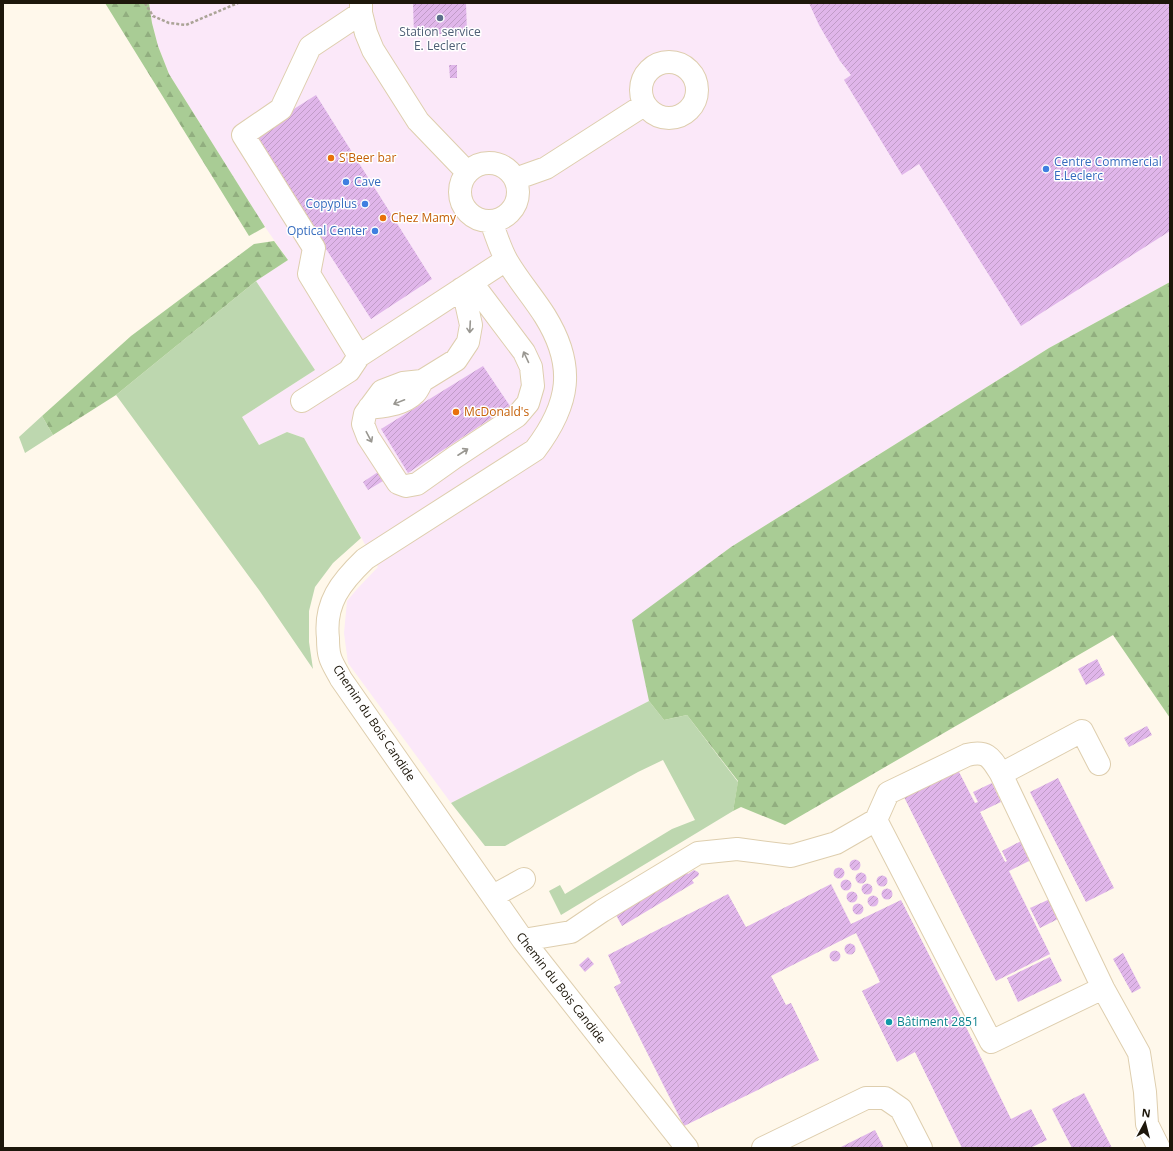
<svg xmlns="http://www.w3.org/2000/svg" width="1173" height="1151" font-family="'Open Sans',sans-serif">
<style>
.commercial{fill:#fbe8f9}
.green{fill:#bdd7af}
.forest{fill:url(#forest-firs)}
.building{fill:url(#building-hatch)}
.lines{fill:none;stroke-linecap:round;stroke-linejoin:round}
.minor-casing{stroke:#deceae;stroke-width:24}
.path{stroke:#aba497;stroke-width:2.5;stroke-dasharray:3 2;stroke-linecap:butt}
.minor{stroke:#fff;stroke-width:22}
.oneway{stroke:#999791}
.service-dot{fill:#5c6f8a;stroke:#fff;stroke-width:1.5}
.food-dot{fill:#e8710a;stroke:#fff;stroke-width:1.5}
.shop-dot{fill:#3f7fe0;stroke:#fff;stroke-width:1.5}
.culture-dot{fill:#0f9aa8;stroke:#fff;stroke-width:1.5}
.labels{text-anchor:middle;stroke-width:3;stroke-linejoin:round;paint-order:stroke}
.service-label{font-size:12px;fill:#4e5e75;stroke:#fff}
.food-label{font-size:12px;fill:#c56008;stroke:#fff;text-anchor:start}
.shop-label{font-size:12px;fill:#366cbe;stroke:#fff;text-anchor:start}
.street-label{font-size:12px;fill:#1d170b;stroke:#fff}
.culture-label{font-size:12px;fill:#0d838f;stroke:#fff;text-anchor:start}
</style>
<defs>
<pattern id="forest-firs" width="22" height="20" patternUnits="userSpaceOnUse"><rect width="22" height="20" fill="#a9cc95"/><path d="M5 1l3.5 6h-7zM16 11l3.5 6h-7z" fill="#91ae7f"/></pattern>
<pattern id="building-hatch" width="6" height="6" patternUnits="userSpaceOnUse"><rect width="6" height="6" fill="#e0b6ea"/><path d="M-1 1l2-2M0 6l6-6M5 7l2-2" fill="none" stroke="#c09cc7"/></pattern>
</defs>
<rect width="100%" height="100%" fill="#fff8eb"/>
<path class="commercial" d="M 149,3 L 1170,3 L 1170,282 L 1049,348 L 731,547 L 633,620 L 649,701 L 451,803 L 348,663 L 344,633 L 347,601 L 357,589 L 378,567 L 304,438 L 287,432 L 259,445 L 242,417 L 315,370 L 256,281 L 288,260 L 265,227 L 169,74 L 158,46 L 152,23 Z"/>
<path class="green" d="M 256,281 L 315,370 L 242,417 L 259,445 L 287,432 L 304,438 L 361,538 L 333,563 L 315,587 L 309,611 L 309,642 L 313,669 L 259,590 L 116,395 Z
M 42,416 L 53,435 L 25,453 L 19,437 Z
M 649,701 L 664,720 L 687,715 L 738,782 L 733,811 L 561,915 L 549,891 L 560,885 L 565,894 L 672,829 L 695,820 L 663,760 L 638,772 L 505,846 L 485,846 L 451,803 Z"/>
<path class="forest" d="M 105,3 L 149,3 L 152,23 L 158,46 L 169,74 L 265,227 L 249,236 Z
M 274,241 L 288,260 L 256,281 L 116,395 L 53,435 L 42,416 L 131,336 L 254,244 Z
M 1170,282 L 1170,718 L 1113,635 L 785,825 L 741,807 L 733,811 L 738,781 L 687,715 L 664,720 L 649,701 L 632,620 L 731,547 L 1049,348 Z"/>
<path class="building" d="M 413,3 L 466,3 L 467,33 L 414,35 Z
M 809,3 L 1170,3 L 1170,231 L 1021,326 L 919,164 L 902,175 L 844,80 L 851,75 L 840,61 L 819,25 Z
M 449,65 L 457,65 L 457,78 L 450,78 Z
M 316,95 L 432,279 L 371,319 L 253,135 Z
M 483,366 L 510,406 L 408,473 L 381,429 Z
M 378,472 L 383,481 L 368,490 L 363,482 Z
M 1097,659 L 1105,675 L 1086,685 L 1078,669 Z
M 1147,726 L 1152,735 L 1129,747 L 1124,738 Z
M 958,770 L 975,803 L 978,802 L 973,792 L 992,783 L 1001,802 L 980,812 L 1005,862 L 1007,861 L 1002,851 L 1021,841 L 1031,860 L 1009,871 L 1050,954 L 996,981 L 904,797 Z
M 1058,778 L 1114,888 L 1086,902 L 1030,792 Z
M849.5 865a5.5 5.5 0 1 1 11 0a5.5 5.5 0 1 1-11 0Z
M833.5 873a5.5 5.5 0 1 1 11 0a5.5 5.5 0 1 1-11 0Z
M 694,870 L 698,872 L 699,874 L 698,876 L 692,880 L 694,883 L 622,926 L 616,915 L 687,872 L 688,874 Z
M855.5 878a5.5 5.5 0 1 1 11 0a5.5 5.5 0 1 1-11 0Z
M876.5 881a5.5 5.5 0 1 1 11 0a5.5 5.5 0 1 1-11 0Z
M840.5 885a5.5 5.5 0 1 1 11 0a5.5 5.5 0 1 1-11 0Z
M861.5 889a5.5 5.5 0 1 1 11 0a5.5 5.5 0 1 1-11 0Z
M 831,884 L 851,924 L 901,900 L 966,1027 L 1011,1119 L 1031,1109 L 1047,1140 L 1030,1148 L 962,1148 L 915,1052 L 897,1062 L 862,991 L 880,982 L 856,933 L 771,976 L 786,1005 L 791,1003 L 819,1060 L 684,1126 L 614,987 L 621,983 L 608,955 L 728,894 L 746,927 Z
M881.5 894a5.5 5.5 0 1 1 11 0a5.5 5.5 0 1 1-11 0Z
M846.5 897a5.5 5.5 0 1 1 11 0a5.5 5.5 0 1 1-11 0Z
M867.5 901a5.5 5.5 0 1 1 11 0a5.5 5.5 0 1 1-11 0Z
M 1050,899 L 1060,918 L 1040,928 L 1030,908 Z
M852.5 909a5.5 5.5 0 1 1 11 0a5.5 5.5 0 1 1-11 0Z
M844.5 949a5.5 5.5 0 1 1 11 0a5.5 5.5 0 1 1-11 0Z
M829.5 956a5.5 5.5 0 1 1 11 0a5.5 5.5 0 1 1-11 0Z
M 1123,953 L 1141,988 L 1132,993 L 1113,959 Z
M 588,957 L 594,964 L 585,972 L 579,965 Z
M 1050,957 L 1062,981 L 1018,1002 L 1007,978 Z
M 1084,1093 L 1112,1148 L 1072,1148 L 1052,1109 Z
M 875,1130 L 884,1148 L 839,1148 Z"/>
<g class="lines">
<defs>
<path id="minor" d="M 361,3 L 361,13 L 366,33 L 373,50 L 418,121 L 467,172
M 361,13 L 310,47 L 281,109 L 243,135 L 314,248 L 309,274 L 359,356 L 506,260
M641 90a28 28 0 1 1 56 0a28 28 0 1 1-56 0Z
M460 192a29 29 0 1 1 58 0a29 29 0 1 1-58 0Z
M 515,179 L 546,168 L 644,105
M 491,222 C 496,234 500,249 507,261 C 518,280 533,297 545,316 C 576,366 570,404 535,450 L 365,559 C 341,582 324,603 328,638 C 328,644 328,651 330,657 C 332,664 337,671 341,679 L 523,940 L 687,1148
M 461,289 L 465,298 L 471,325 L 468,342 L 456,360 L 422,381 L 403,383 L 382,391 L 365,414 L 363,424 L 368,437 L 398,483 L 406,486 L 417,484 L 455,457 L 517,416 L 528,403 L 533,386 L 531,367 L 524,352 L 472,283
M 302,401 L 349,371 L 359,356
M 369,408 C 385,406 403,405 415,393 C 418,390 420,385 422,381
M 1001,774 L 1082,731 L 1099,764
M 493,896 L 524,879
M 523,940 L 571,932 L 602,911 L 698,853 L 737,849 L 791,856 L 836,843 L 876,820 L 888,793 L 967,755 C 988,750 991,758 1001,774 L 1103,988 L 991,1042 L 876,820
M 1103,988 L 1139,1053 L 1145,1092 L 1147,1124 L 1159,1148
M 763,1148 L 866,1098 L 885,1098 L 901,1109 L 921,1148"/>
</defs>
<use href="#minor" class="minor-casing"/>
<path class="path" d="M 145,3 L 153,16 L 169,23 L 186,25 L 238,3"/>
<use href="#minor" class="minor"/>
</g>
<defs><path id="oneway-shaft" d="M-6 0H5M1.5-3L5.5 0L1.5 3" fill="none" stroke-width="1.6" stroke-linecap="round" stroke-linejoin="round"/></defs>
<g class="oneway">
<use href="#oneway-shaft" transform="translate(470 327) rotate(93)"/>
<use href="#oneway-shaft" transform="translate(526 357) rotate(-115)"/>
<use href="#oneway-shaft" transform="translate(399 402) rotate(158)"/>
<use href="#oneway-shaft" transform="translate(369 437) rotate(62)"/>
<use href="#oneway-shaft" transform="translate(463 452) rotate(-33)"/>
</g>
<circle class="service-dot" cx="440" cy="18" r="4"/>
<g class="food-dot">
<circle cx="331" cy="158" r="4"/>
<circle cx="383" cy="218" r="4"/>
<circle cx="456" cy="412" r="4"/>
</g>
<g class="shop-dot">
<circle cx="1046" cy="169" r="4"/>
<circle cx="346" cy="182" r="4"/>
<circle cx="365" cy="204" r="4"/>
<circle cx="375" cy="231" r="4"/>
</g>
<circle class="culture-dot" cx="889" cy="1022" r="4"/>
<g class="labels">
<g class="service-label">
<text x="440" y="36">Station service<tspan x="440" dy="14">E. Leclerc</tspan></text>
</g>
<g class="food-label">
<text x="339" y="162">S'Beer bar</text>
<text x="391" y="222">Chez Mamy</text>
<text x="464" y="416">McDonald's</text>
</g>
<g class="shop-label">
<text x="1054" y="166">Centre Commercial<tspan x="1054" dy="14">E.Leclerc</tspan></text>
<text x="354" y="186">Cave</text>
<text x="357" y="208" text-anchor="end">Copyplus</text>
<text x="367" y="235" text-anchor="end">Optical Center</text>
</g>
<g class="street-label">
<text transform="translate(374 723) rotate(56)" y="4">Chemin du Bois Candide</text>
<text transform="translate(561 988) rotate(52)" y="4">Chemin du Bois Candide</text>
</g>
<g class="culture-label">
<text x="897" y="1026">Bâtiment 2851</text>
</g>
</g>
<rect width="1173" height="1151" fill="none" stroke="#1d170b" stroke-width="8"/>
<g transform="translate(1145 1123) rotate(7)" stroke="#ffffff" stroke-width="3" paint-order="stroke">
<path d="M0-3L7 15L0 10L-7 15Z" fill="#1d170b"/>
<text y="-6" font-size="11" font-weight="bold" text-anchor="middle" fill="#1d170b">N</text>
</g>
</svg>
